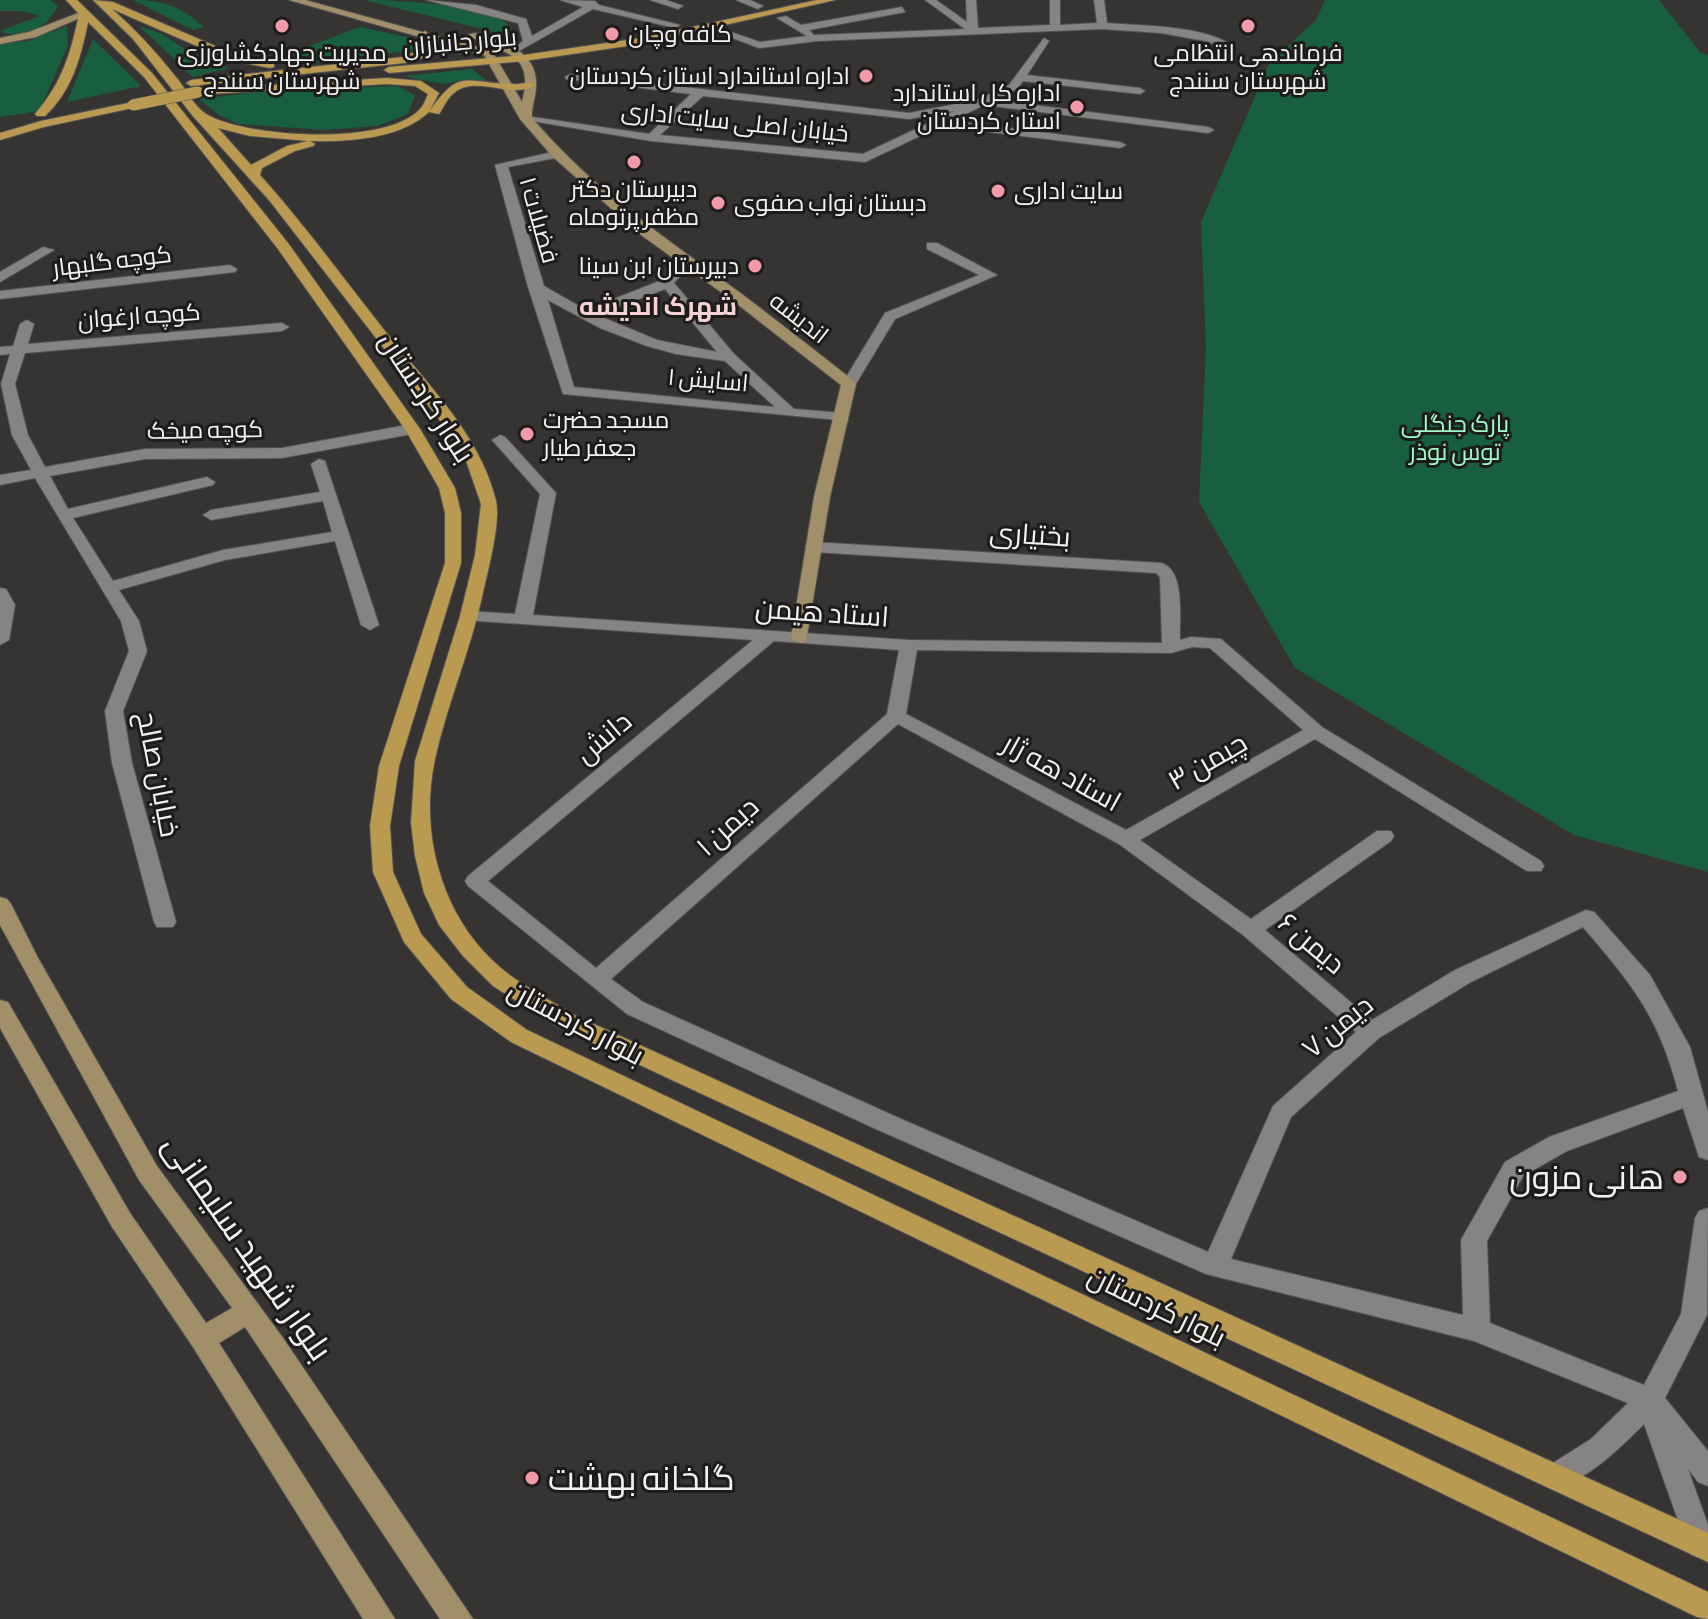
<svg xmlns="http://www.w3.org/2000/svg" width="1708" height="1619" font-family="'Sofia Sans Condensed',Cairo,sans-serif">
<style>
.green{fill:#185f3f}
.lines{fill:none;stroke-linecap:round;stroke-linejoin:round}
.street-casing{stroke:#555452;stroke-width:2}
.secondary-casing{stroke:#555452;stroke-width:2}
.primary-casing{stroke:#555452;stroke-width:2}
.street{fill:#868482;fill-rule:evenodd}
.secondary{fill:#a08f69;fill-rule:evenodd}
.primary{fill:#ba9a50;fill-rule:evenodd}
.primary-bridge-casing{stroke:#555452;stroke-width:12;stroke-linecap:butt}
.primary-bridge{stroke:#ba9a50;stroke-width:11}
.poi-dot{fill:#f39aa9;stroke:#1d1c1b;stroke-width:3}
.labels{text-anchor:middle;stroke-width:6;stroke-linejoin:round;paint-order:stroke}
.far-poi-label{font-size:24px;fill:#f4f2f1;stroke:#1d1c1b;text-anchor:start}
.far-street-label{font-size:24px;fill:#f4f2f1;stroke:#1d1c1b}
.far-park-label{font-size:24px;fill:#9efcc8;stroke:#1d1c1b}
.far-neighbourhood-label{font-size:26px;font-weight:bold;fill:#f5d2d7;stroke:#1d1c1b}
.street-label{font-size:28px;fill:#f4f2f1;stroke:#1d1c1b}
.near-poi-label{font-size:34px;fill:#f4f2f1;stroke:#1d1c1b;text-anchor:end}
.near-street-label{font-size:34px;fill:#f4f2f1;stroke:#1d1c1b}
</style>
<rect width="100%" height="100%" fill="#363432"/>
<path class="green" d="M 0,0 L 50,0 L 58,6 C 47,28 23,41 0,31 L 40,16 L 22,11 L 0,11 Z
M 133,0 C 164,0 180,6 204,27 L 193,30 Z
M 364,0 C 395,0 482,4 505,22 C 509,26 512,32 515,37 Z
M 1325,0 L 1659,0 L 1700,52 L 1708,56 L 1708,872 L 1574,835 L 1295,668 L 1199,502 L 1206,347 L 1201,222 L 1269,64 L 1316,20 Z
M 67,26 L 68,46 L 39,111 L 0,117 L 0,43 L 28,41 Z
M 139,26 L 162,34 L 180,46 L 229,68 L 193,77 Z
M 360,27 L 407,37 L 422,49 L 312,63 L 293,62 L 290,53 Z
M 93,39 L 141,86 L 67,102 Z
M 472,69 L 487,81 L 466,80 L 443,84 L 404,76 Z
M 397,86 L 415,95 L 408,114 L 377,126 L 324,130 L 238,124 L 216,113 L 199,99 L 257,92 Z"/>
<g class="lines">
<defs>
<path id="street" d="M 426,0 L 476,5 L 526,19 L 532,36 L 583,7 L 560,0 L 595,1 L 599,5 L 680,25 L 675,28 L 593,9 L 519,51 L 514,48 L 523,41 L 518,23 Z
M 650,0 L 666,0 L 683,6 L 678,9 Z
M 736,0 L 750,0 L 763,6 L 758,9 Z
M 925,0 L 936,0 L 967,22 L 966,0 L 976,0 L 978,28 L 1050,25 L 1050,0 L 1060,0 L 1060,25 L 1097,23 L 1094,0 L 1104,0 L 1107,23 C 1143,26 1203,25 1233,46 L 1228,49 L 1205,41 L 1161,33 L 1102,29 L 817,41 L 759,48 L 714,31 L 719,28 L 760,42 L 807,36 L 777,18 L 786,16 L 801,25 L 902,7 L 905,12 L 809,30 L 814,35 L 965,29 Z
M 1044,38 L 1049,41 L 1027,75 L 1140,88 L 1145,91 L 1140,94 L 1023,81 L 1017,89 L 995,100 L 1208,127 L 1214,130 L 1208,133 L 984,105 L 951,121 L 1120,142 L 1126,145 L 1120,148 L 941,126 L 865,162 L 651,141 L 520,119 L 526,116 L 649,134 L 691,94 L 566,79 L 565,77 L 570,74 L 909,113 L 977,100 L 1009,85 ZM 703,96 L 909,119 L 954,111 L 863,154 L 660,135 Z
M 557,151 L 561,153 L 561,157 L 508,167 L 544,286 L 586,310 L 662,280 L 680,259 L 690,259 L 692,262 L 674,283 L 734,354 L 794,409 L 843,413 L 848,415 L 848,421 L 563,394 L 528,287 L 495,165 ZM 665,289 L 717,352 L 657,340 L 597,315 ZM 548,300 L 600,328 L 647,346 L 676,354 L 725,361 L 775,407 L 574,387 Z
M 927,243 L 937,243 L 997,275 L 895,319 L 854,387 L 844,387 L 842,384 L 885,313 L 979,275 L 927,249 Z
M 43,247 L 54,250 L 0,282 L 0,272 Z
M 230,265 L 237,269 L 235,272 L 0,299 L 0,291 Z
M 27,320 L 34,324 L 28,344 L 282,323 L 289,327 L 282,331 L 25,353 L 15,384 L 28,435 L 45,467 L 145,449 L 282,448 L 412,424 L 420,429 L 412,434 L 282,458 L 145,459 L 50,476 L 68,509 L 207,477 L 215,482 L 213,485 L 73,518 L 113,581 L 223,550 L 332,532 L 323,501 L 211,520 L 203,515 L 211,510 L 320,492 L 311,464 L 319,459 L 325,461 L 379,625 L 370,630 L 361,625 L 335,541 L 225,560 L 119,590 L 139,621 L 147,651 L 123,711 L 132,763 L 176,922 L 173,927 L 157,927 L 154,922 L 112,763 L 105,711 L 129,651 L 121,621 L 35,478 L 0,485 L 0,475 L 31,470 L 12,435 L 1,384 L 10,354 L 0,355 L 0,347 L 13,346 L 20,324 Z
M 500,435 L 505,437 L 556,493 L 533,615 L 909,640 L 1162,643 L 1160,577 L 1156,573 L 813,552 L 805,547 L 813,542 L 1161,563 C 1186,570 1179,619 1180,640 L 1191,637 L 1221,639 L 1322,727 L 1541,861 L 1544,866 L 1541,871 L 1527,871 L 1315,739 L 1140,840 L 1251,919 L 1377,831 L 1391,831 L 1394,836 L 1391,841 L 1265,930 L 1372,1020 L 1455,970 L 1586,910 L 1594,912 L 1650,975 L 1690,1047 L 1708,1112 L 1708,1160 L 1699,1157 L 1683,1108 L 1567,1151 L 1523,1176 L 1487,1241 L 1490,1323 L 1644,1385 L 1681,1314 L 1695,1218 L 1699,1211 L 1708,1208 L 1707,1315 L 1665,1398 L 1708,1451 L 1708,1486 L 1698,1482 L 1688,1469 L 1708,1525 L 1708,1555 L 1700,1558 L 1690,1554 L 1644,1424 C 1618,1450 1590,1477 1555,1490 L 1545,1486 L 1541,1477 L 1545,1468 L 1591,1439 L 1628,1403 L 1474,1341 L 1206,1274 L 876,1129 L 627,1014 L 468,886 L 465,881 L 468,876 L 753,640 L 463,620 L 460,616 L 463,612 L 469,611 L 515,614 L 540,494 L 492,440 ZM 774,641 L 899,650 L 887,714 L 596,968 L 488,881 ZM 1192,647 L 1210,648 L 1303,730 L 1126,830 L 906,714 L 917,650 L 1171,653 ZM 898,724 L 1119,844 L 1243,935 L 1356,1032 L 1273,1106 L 1208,1252 L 892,1115 L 643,1002 L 611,979 ZM 1583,927 C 1632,984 1659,1017 1678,1091 L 1549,1137 L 1505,1162 L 1461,1240 L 1463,1315 L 1231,1259 L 1291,1117 L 1379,1038 L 1471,982 Z
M 0,588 L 6,589 L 15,605 L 9,640 L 0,645 Z"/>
<path id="secondary" d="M 289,0 L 305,0 L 492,51 L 522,102 C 536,49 500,55 468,35 C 476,31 483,35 492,38 C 515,45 538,59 536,86 C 536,97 531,107 532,118 C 595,192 666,238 743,295 C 780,323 817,352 854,381 L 856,384 L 830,497 L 806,642 L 800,643 L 791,638 L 814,497 L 841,385 L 732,300 L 641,235 L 553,157 L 520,119 L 484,55 Z
M 81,12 L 89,14 L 36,37 L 0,44 L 0,38 L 29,32 Z
M 0,897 L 7,899 L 11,904 L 38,958 L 157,1166 L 283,1338 L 473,1619 L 440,1619 L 245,1327 L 219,1343 L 395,1619 L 363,1619 L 193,1347 L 112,1227 L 0,1028 L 0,1000 L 8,1002 L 130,1213 L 206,1323 L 232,1308 L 139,1180 L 0,925 Z"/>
<path id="primary" d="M 66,0 L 77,0 L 152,73 L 288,243 L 420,429 L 455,488 L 461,513 L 461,563 L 399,766 L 390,826 L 393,872 L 421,934 L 467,987 L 527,1030 L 1708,1592 L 1708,1619 L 1697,1617 L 511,1042 L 451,999 L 404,942 L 373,872 L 370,826 L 379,766 L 445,563 L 445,513 L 439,488 L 405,429 L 278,249 L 144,77 L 88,22 C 81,57 72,91 45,116 L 37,116 L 35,114 C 62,83 71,53 79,14 Z
M 93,0 L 113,2 L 236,55 L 274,63 L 274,67 L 270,68 L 229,60 L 112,9 C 135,29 156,52 175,76 C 185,87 193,106 206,114 C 246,138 385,146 419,110 C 423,107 426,99 428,94 L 415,86 L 387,84 L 209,94 L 204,91 L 205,89 L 387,78 L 421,81 L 439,93 L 429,112 C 460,67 465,83 512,84 C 522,85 529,80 536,85 C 512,100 476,74 454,93 C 447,98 444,107 439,114 L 429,112 C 400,139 349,142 310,141 L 315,144 L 313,146 L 295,151 L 262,168 L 260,175 C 303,223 341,275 381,326 C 423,380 480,433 496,501 C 501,523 487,574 482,597 C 470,652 447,704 435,759 C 418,838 444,927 511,976 C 530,990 552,1001 572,1014 L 1708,1533 L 1708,1562 L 556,1026 L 493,986 L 463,956 L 439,925 L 424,893 L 415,856 L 411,823 L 415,761 L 460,616 L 475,555 L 481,504 L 462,449 L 269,200 L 192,115 L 133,39 ZM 218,128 L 250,136 L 308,141 L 287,146 L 251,165 Z
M 817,0 L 835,0 L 641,44 L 524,61 L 389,73 L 384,70 L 389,67 L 524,55 L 641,38 Z
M 425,31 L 442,46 L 426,57 L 404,63 L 191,86 L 186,83 L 191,80 L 403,57 L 431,45 L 420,34 Z
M 133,102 L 139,105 L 137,107 L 44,127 L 0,140 L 0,133 L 41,121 Z"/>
</defs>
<use href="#street" class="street-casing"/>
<use href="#secondary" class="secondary-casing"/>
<use href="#primary" class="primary-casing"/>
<use href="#street" class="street"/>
<use href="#secondary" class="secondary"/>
<use href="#primary" class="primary"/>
<defs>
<path id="primary-bridge" d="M 133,105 L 198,92"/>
</defs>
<use href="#primary-bridge" class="primary-bridge-casing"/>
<use href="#primary-bridge" class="primary-bridge"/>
</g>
<g class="poi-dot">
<circle cx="282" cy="26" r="8"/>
<circle cx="1248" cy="26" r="8"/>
<circle cx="612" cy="34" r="8"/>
<circle cx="866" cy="76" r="8"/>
<circle cx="1077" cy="107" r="8"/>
<circle cx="634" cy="162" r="8"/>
<circle cx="998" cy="191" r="8"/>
<circle cx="718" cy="203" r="8"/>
<circle cx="755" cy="266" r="8"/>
<circle cx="527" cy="434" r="8"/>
<circle cx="1680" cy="1177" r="8"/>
<circle cx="532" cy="1478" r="8"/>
</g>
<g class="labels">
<g class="far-poi-label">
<text x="628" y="42">کافه وچان</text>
<text x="282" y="61" text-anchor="middle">مدیریت جهادکشاورزی<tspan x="282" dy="28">شهرستان سنندج</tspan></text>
<text x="1248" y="61" text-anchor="middle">فرماندهی انتظامی<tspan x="1248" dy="28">شهرستان سنندج</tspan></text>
<text x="850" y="84" text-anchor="end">اداره استاندارد استان کردستان</text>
<text x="1061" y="101" text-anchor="end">اداره کل استاندارد<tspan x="1061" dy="28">استان کردستان</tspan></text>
<text x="634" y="197" text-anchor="middle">دبیرستان دکتر<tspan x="634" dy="28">مظفر پرتوماه</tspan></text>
<text x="1014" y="199">سایت اداری</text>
<text x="734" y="211">دبستان نواب صفوی</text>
<text x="739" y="274" text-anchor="end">دبیرستان ابن سینا</text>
<text x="543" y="428">مسجد حضرت<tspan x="543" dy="28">جعفر طیار</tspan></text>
</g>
<g class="far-street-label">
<text transform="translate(460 42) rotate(-5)" y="8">بلوار جانبازان</text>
<text transform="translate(735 122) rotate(6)" y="8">خیابان اصلی سایت اداری</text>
<text transform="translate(539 220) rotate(74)" y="8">فضیلات ۱</text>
<text transform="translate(112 261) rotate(-7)" y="8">کوچه گلبهار</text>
<text transform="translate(139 316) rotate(-4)" y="8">کوچه ارغوان</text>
<text transform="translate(799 318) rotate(38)" y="8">اندیشه</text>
<text transform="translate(708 380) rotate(5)" y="8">اسایش ۱</text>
<text transform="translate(205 430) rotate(-1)" y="8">کوچه میخک</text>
</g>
<g class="far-park-label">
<text x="1455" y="432">پارک جنگلی<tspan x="1455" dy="28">توس نوذر</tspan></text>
</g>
<g class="far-neighbourhood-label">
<text x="658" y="315">شهرک اندیشه</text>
</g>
<g class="street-label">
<text transform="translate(427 397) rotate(57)" y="10">بلوار کردستان</text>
<text transform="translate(1030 534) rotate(4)" y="10">بختیاری</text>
<text transform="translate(822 612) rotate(4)" y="10">استاد هیمن</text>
<text transform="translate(603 737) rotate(-40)" y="10">دانش</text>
<text transform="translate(1207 761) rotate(-30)" y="10">چیمن ۳</text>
<text transform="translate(1062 772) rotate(29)" y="10">استاد هه ژار</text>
<text transform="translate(159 774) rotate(79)" y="10">خیابان صالح</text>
<text transform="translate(727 826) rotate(-42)" y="10">دیمن ۱</text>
<text transform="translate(1312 943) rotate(40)" y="10">دیمن ۶</text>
<text transform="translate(576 1022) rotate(28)" y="10">بلوار کردستان</text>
<text transform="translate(1337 1026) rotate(-39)" y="10">دیمن ۷</text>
<text transform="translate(1157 1306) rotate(26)" y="10">بلوار کردستان</text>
</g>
<g class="near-poi-label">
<text x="1664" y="1189">هانی مزون</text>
<text x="548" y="1490" text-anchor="start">گلخانه بهشت</text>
</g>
<g class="near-street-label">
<text transform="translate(248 1247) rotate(55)" y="12">بلوار شهید سلیمانی</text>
</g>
</g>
</svg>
